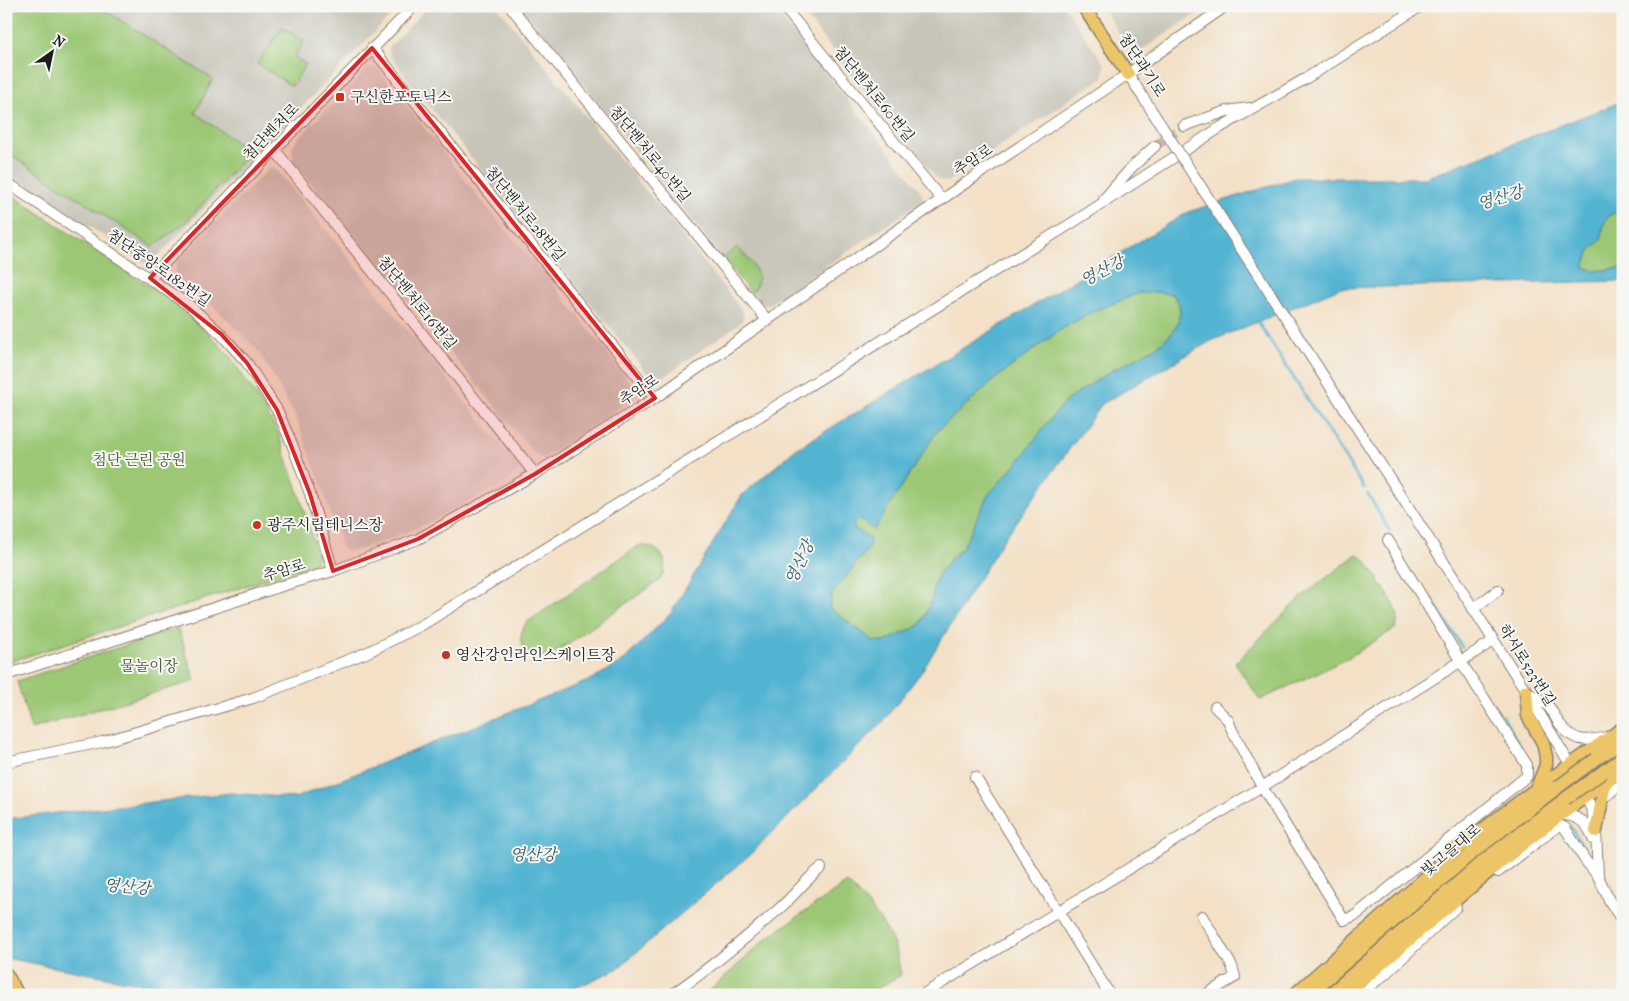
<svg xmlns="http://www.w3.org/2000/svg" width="1629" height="1001" font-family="'IM FELL French Canon','Noto Serif KR',serif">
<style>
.industrial{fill:#c7c4b8}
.green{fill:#9cc876;stroke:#5c7249}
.water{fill:#53b4d2;stroke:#386877;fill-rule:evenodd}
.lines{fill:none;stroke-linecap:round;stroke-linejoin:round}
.stream{stroke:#53b4d2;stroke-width:2.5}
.minor-tunnel{stroke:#c8b9a4;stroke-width:10;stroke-dasharray:10 5;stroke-linecap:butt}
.minor-casing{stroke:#887e71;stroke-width:12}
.major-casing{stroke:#887e71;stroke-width:15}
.minor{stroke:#fff;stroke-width:10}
.major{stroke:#edc569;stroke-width:12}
.minor-bridge-casing{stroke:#887e71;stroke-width:12;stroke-linecap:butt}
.major-bridge-casing{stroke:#887e71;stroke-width:15;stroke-linecap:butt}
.minor-bridge{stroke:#fff;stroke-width:10}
.major-bridge{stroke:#edc569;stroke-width:12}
.marked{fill:#d62828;fill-opacity:0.2;stroke:#d62828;stroke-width:4;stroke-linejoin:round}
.poi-dot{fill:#c8321e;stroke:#f6f6f2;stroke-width:2}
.labels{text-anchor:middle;stroke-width:4;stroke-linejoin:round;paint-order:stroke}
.street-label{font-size:15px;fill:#1c1c1c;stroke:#f6f6f2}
.poi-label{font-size:15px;fill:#1c1c1c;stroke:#f6f6f2;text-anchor:start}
.park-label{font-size:15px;fill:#49583c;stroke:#f6f6f2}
.water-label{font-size:16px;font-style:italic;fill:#325965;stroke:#f6f6f2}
</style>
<rect width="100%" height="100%" fill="#f6f6f2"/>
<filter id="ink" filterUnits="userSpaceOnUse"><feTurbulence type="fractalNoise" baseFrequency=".02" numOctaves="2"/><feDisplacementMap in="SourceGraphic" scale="10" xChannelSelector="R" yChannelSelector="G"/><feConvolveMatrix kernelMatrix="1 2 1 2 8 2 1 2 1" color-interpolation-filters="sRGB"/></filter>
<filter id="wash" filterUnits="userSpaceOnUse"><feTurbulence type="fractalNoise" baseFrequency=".0096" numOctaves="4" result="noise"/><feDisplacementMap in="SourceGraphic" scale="20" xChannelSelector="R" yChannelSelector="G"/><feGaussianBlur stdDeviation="1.12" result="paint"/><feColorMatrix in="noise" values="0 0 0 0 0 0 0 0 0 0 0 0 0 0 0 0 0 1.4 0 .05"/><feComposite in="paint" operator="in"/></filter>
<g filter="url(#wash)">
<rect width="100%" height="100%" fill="#f3e0c6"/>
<path class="industrial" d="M 6,6 L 400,6 L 149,265 L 6,172 Z
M 429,6 L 497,6 L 742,310 L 744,317 L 741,322 L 661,379 L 651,378 L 408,80 L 390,55 L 389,47 Z
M 521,6 L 772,6 L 920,190 L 923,197 L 921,202 L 768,305 L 762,304 L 756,300 Z
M 797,6 L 1064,6 L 1105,65 L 1103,77 L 947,182 L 942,181 L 937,179 L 921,159 Z
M 1101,6 L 1208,6 L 1142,50 L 1136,52 L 1130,50 Z
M 369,68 L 378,69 L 488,209 L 556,288 L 634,387 L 634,397 L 580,435 L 543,458 L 539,457 L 532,451 L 293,162 L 292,147 L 297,139 Z
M 272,168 L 278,171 L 517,465 L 519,469 L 511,479 L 473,500 L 419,527 L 382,542 L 356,550 L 347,551 L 342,549 L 324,492 L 296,418 L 271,372 L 259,352 L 232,324 L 211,304 L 176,278 L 175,274 L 176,263 L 268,169 Z"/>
<path class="green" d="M 6,6 L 98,6 L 213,79 L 195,113 L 250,152 L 187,221 L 153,247 L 6,152 Z
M 282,27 L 304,41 L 294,57 L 306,64 L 292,86 L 257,64 Z
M 6,191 L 177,305 L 208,333 L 230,356 L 257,397 L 277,431 L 296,484 L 318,556 L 314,564 L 6,663 Z
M 1623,210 L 1623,268 L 1595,271 L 1584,267 L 1590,250 L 1601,240 C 1604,224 1603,214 1623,210 Z
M 737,247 C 749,260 768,276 751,293 L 723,259 Z
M 1156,292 L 1173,294 L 1179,304 L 1180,312 L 1178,323 L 1171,334 L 1156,347 L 1111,371 L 1019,461 L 1002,479 L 963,547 L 953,555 L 935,582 L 932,599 L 925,616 L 919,626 L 910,630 L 884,642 L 874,641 L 829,608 L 832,594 L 866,551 L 870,543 L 869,538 L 855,529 L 853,522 L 860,520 L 874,529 L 937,431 L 996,378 L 1060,330 L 1092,312 L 1139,293 Z
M 638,546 C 660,544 672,561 660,580 L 550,656 C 527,663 513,643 526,623 Z
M 1357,554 L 1366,561 L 1373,571 L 1395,606 L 1398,618 L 1396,628 L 1346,659 L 1260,700 L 1235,663 L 1299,599 Z
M 178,628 L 195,681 L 31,729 L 17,681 Z
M 847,883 C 866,901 886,923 895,948 C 898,957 899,966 901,975 L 866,995 L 705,995 L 767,938 Z"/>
<path class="water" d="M 1623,101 L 1623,210 C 1603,214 1604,224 1601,240 L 1590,250 L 1584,267 L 1595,271 L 1623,268 L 1623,281 L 1340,288 L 1211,341 L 1102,404 L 1004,539 L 920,674 L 882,723 L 752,853 L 617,969 L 560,995 L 201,995 L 6,958 L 6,819 L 231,793 L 295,798 L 588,681 L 621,663 L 671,613 L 742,495 L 796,449 L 1188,212 L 1295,178 L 1425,178 ZM 1156,292 L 1173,294 L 1179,304 L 1180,312 L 1178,323 L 1171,334 L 1156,347 L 1111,371 L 1067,400 L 1048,422 L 1019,461 L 988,495 L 963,547 L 940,571 L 935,582 L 932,599 L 925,616 L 919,626 L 884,642 L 874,641 L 829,608 L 832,594 L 866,551 L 870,543 L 869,538 L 855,529 L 854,522 L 860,520 L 874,530 L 937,431 L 996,378 L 1060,330 L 1092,312 L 1139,293 Z"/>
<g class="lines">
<path class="stream" d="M 1258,322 L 1364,488
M 1368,494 L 1390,532
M 1432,599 L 1462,647
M 1502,715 L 1521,747
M 1569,825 L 1586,851
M 1611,891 L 1623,910"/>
</g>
</g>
<g filter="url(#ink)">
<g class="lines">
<path class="minor-tunnel" d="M 1155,146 L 1184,126"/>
<defs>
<path id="minor" d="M 510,6 L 768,321
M 783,6 L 942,200
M 372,48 L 655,398
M 1128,74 L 1172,142
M 1184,126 L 1227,111 L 1249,108
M 275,150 L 535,474
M 6,182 L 190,306 L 221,334 L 247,363 L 277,410 L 292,444 L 310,494 L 333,571
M 1104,199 L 1132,167 L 1155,146
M 150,278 L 414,6
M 1418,522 L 1526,691 L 1570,764 L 1592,810 L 1596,831 L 1598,876 L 1609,900 L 1623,922
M 1473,609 L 1498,590
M 6,675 L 285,585 L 333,571 L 418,539 L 535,474 L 655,398 L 961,186 L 1128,74 L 1226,6
M 1529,693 C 1535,697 1543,701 1548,706 C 1553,711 1555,718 1559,723 C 1573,742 1585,742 1607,737
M 1215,707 L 1228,720 L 1232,730 L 1262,787 L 1344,920 L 1356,915 L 1527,776 L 1527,765 L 1461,662 L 1388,540
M 6,762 L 102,742 L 253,698 L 368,652 L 422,625 L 1072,223 L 1221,127 L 1305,79 L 1421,6
M 975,777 L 1110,995
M 1602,799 L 1623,782
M 1559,815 C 1577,814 1588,822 1593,839
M 1498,872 L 1559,825 L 1565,828 L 1585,860 L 1598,876
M 1202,916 L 1232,966 L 1235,977 L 1205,995
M 671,995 C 709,969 745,939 780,908 C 795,895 805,880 821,868
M 922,995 L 1262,787 L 1493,641
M 1358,995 L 1384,975 L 1456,907"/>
<path id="major" d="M 1083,6 L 1128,74
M 1526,691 L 1528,716 L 1543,743 L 1546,757 L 1546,765 L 1537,787
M 1596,759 L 1623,742
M 1603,772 L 1623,758
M 1596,831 L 1605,783
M 6,974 L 18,995
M 1294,995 L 1460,847 L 1536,789 L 1623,728
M 1308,995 L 1472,853 L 1558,787
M 1329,995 L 1482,862 L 1565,799
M 1345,995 C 1436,918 1523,836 1623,771"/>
</defs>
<use href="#minor" class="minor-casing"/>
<use href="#major" class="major-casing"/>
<use href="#minor" class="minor"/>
<use href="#major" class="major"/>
<defs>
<path id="minor-bridge" d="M 1172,142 L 1418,522"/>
<path id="major-bridge" d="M 1558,787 L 1596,759
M 1565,799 L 1603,772"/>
</defs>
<use href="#minor-bridge" class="minor-bridge-casing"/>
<use href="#major-bridge" class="major-bridge-casing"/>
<use href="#minor-bridge" class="minor-bridge"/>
<use href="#major-bridge" class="major-bridge"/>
</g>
</g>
<path class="marked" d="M 372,48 L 655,398 L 535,474 L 418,539 L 333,571 L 310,494 L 277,410 L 247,363 L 221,334 L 150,278 Z"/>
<g class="poi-dot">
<rect x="335" y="92" width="10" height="10" rx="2.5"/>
<circle cx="257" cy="525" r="5"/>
<circle cx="446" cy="655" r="5"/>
</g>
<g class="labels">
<g class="street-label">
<text transform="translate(1142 65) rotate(57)" y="5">첨단과기로</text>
<text transform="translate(874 94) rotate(51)" y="5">첨단벤처로60번길</text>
<text transform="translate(271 132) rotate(-46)" y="5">첨단벤처로</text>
<text transform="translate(650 154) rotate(51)" y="5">첨단벤처로40번길</text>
<text transform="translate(973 160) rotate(-34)" y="5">추암로</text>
<text transform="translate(525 214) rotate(51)" y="5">첨단벤처로28번길</text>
<text transform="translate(159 268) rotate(35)" y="5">첨단중앙로182번길</text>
<text transform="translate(417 303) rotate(51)" y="5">첨단벤처로16번길</text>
<text transform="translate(639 390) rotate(-33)" y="5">추암로</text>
<text transform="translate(284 570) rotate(-17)" y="5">추암로</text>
<text transform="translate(1527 665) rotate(58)" y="5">하서로523번길</text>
<text transform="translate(1451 850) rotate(-40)" y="5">빛고을대로</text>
</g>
<g class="poi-label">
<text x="350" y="102">구신한포토닉스</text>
<text x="267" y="530">광주시립테니스장</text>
<text x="456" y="660">영산강인라인스케이트장</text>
</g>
<g class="park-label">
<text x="139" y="465">첨단 근린 공원</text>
<text x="149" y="671">물놀이장</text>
</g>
<g class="water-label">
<text transform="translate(1500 197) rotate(-17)" y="6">영산강</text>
<text transform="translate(1102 270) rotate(-28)" y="6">영산강</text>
<text transform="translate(799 562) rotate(-65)" y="6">영산강</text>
<text x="533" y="860">영산강</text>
<text transform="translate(127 886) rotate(5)" y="6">영산강</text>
</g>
</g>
<rect width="1629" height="1001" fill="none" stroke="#f6f6f2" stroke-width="25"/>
<g transform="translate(52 52) rotate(33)" stroke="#f6f6f2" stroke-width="4" paint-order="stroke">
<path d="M0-4L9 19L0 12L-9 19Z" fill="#1c1c1c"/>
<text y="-8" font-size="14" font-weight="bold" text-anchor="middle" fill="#1c1c1c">N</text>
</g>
</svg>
